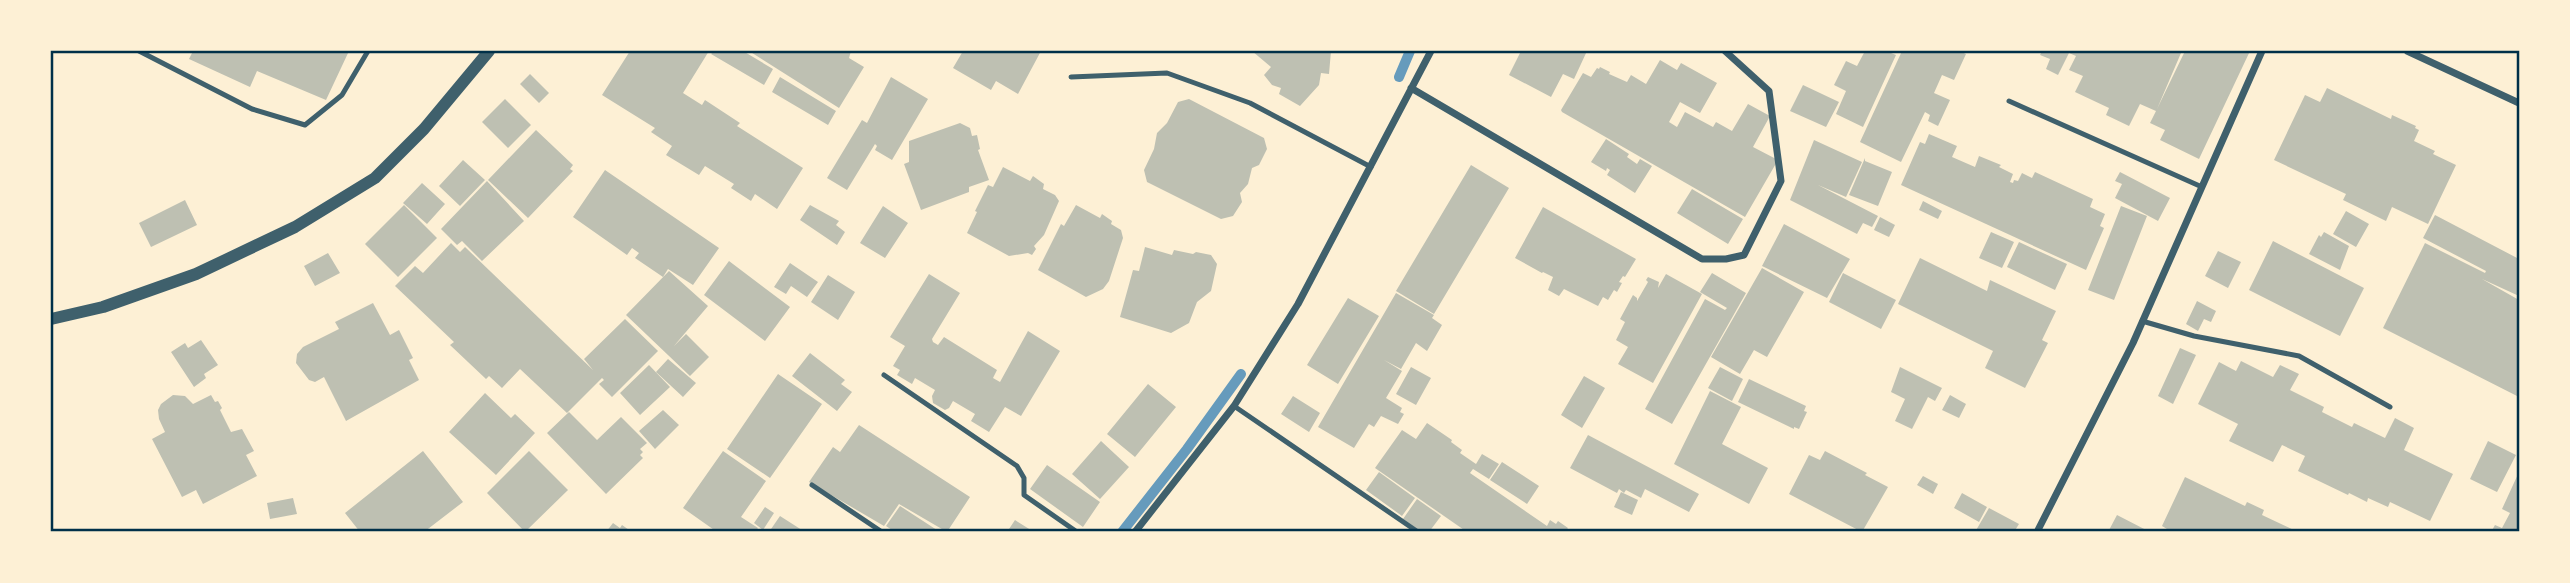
<svg xmlns="http://www.w3.org/2000/svg" width="2570" height="583" font-family="Rubik,sans-serif">
<style>
.lines{fill:none;stroke-linecap:round;stroke-linejoin:round}
.stream{stroke:#669bbc;stroke-width:10}
.building{fill:#bec0b2}
.service{stroke:#3f606c;stroke-width:5}
.minor{stroke:#3f606c;stroke-width:7}
.tertiary{stroke:#3f606c;stroke-width:12}
.neatline{fill:none;stroke:#003049;stroke-width:2.5}
</style>
<rect width="100%" height="100%" fill="#fdf0d5"/>
<g class="lines">
<path class="stream" d="M 1399,77 L 1410,51
M 1122,532 L 1187,449 L 1241,374"/>
</g>
<path class="building" d="M 193,51 L 349,51 L 326,100 L 257,71 L 250,87 L 189,59 Z
M 630,51 L 709,51 L 683,93 L 702,105 L 705,100 L 740,123 L 737,126 L 803,168 L 777,209 L 755,194 L 751,201 L 731,188 L 734,184 L 705,166 L 699,175 L 666,155 L 672,146 L 651,132 L 655,128 L 602,95 Z
M 714,51 L 743,51 L 773,69 L 764,85 L 711,54 Z
M 749,51 L 851,51 L 849,58 L 864,67 L 839,108 Z
M 963,51 L 1041,51 L 1018,94 L 996,81 L 991,90 L 953,68 Z
M 1252,51 L 1331,51 L 1329,74 L 1321,73 L 1319,85 L 1300,106 L 1279,94 L 1281,88 L 1272,85 L 1264,75 L 1271,67 Z
M 1521,51 L 1587,51 L 1574,79 L 1563,74 L 1551,97 L 1509,75 Z
M 1865,51 L 1886,51 L 1896,55 L 1863,127 L 1836,114 L 1846,91 L 1834,85 L 1846,61 L 1857,66 Z
M 1902,51 L 1959,51 L 1966,54 L 1954,80 L 1942,75 L 1934,93 L 1950,100 L 1938,126 L 1928,121 L 1930,115 L 1925,112 L 1901,162 L 1860,142 Z
M 2042,51 L 2176,51 L 2181,53 L 2157,109 L 2185,51 L 2250,51 L 2199,159 L 2160,140 L 2165,130 L 2150,123 L 2156,111 L 2140,104 L 2129,126 L 2106,115 L 2109,108 L 2075,92 L 2083,76 L 2069,70 L 2076,56 L 2069,53 L 2058,75 L 2046,69 L 2050,59 L 2040,55 Z
M 1660,60 L 1677,70 L 1681,63 L 1717,83 L 1700,113 L 1680,102 L 1669,122 L 1677,127 L 1685,112 L 1713,127 L 1716,122 L 1732,131 L 1748,104 L 1770,116 L 1753,147 L 1778,160 L 1745,217 L 1562,112 L 1561,110 L 1583,73 L 1591,77 L 1597,68 L 1599,69 L 1600,67 L 1610,72 L 1609,74 L 1627,82 L 1631,75 L 1646,84 Z
M 530,74 L 549,93 L 539,103 L 520,84 Z
M 780,77 L 836,111 L 828,125 L 772,92 Z
M 891,77 L 928,99 L 892,160 L 875,150 L 877,146 L 875,144 L 847,190 L 827,178 L 862,120 L 867,123 Z
M 1803,85 L 1839,102 L 1826,127 L 1790,111 Z
M 2327,88 L 2391,119 L 2392,115 L 2416,126 L 2415,128 L 2419,130 L 2414,141 L 2435,151 L 2433,154 L 2456,165 L 2428,224 L 2392,207 L 2386,221 L 2343,200 L 2346,194 L 2274,160 L 2305,95 L 2320,102 Z
M 505,99 L 531,125 L 508,148 L 482,122 Z
M 1189,99 L 1264,138 L 1267,149 L 1259,165 L 1252,168 L 1248,184 L 1240,193 L 1242,202 L 1233,216 L 1221,219 L 1147,182 L 1144,170 L 1154,149 L 1157,133 L 1167,123 L 1178,102 Z
M 960,123 L 970,128 L 972,136 L 977,135 L 980,149 L 978,150 L 989,180 L 969,187 L 969,192 L 921,210 L 904,164 L 909,162 L 909,141 Z
M 536,130 L 573,165 L 570,169 L 573,171 L 528,218 L 488,180 Z
M 1929,134 L 1957,146 L 1952,157 L 1975,167 L 1979,156 L 2001,165 L 1999,167 L 2013,174 L 2010,182 L 2013,183 L 2014,180 L 2018,181 L 2022,173 L 2032,178 L 2035,172 L 2093,199 L 2090,207 L 2105,214 L 2100,226 L 2104,228 L 2086,270 L 1901,185 L 1920,142 L 1925,144 Z
M 1606,139 L 1629,154 L 1627,157 L 1637,164 L 1640,159 L 1652,166 L 1635,193 L 1607,175 L 1610,170 L 1607,168 L 1606,171 L 1591,162 Z
M 1814,140 L 1862,162 L 1846,197 L 1818,185 L 1878,216 L 1872,227 L 1863,223 L 1857,234 L 1790,200 Z
M 1865,158 L 1865,161 L 1892,172 L 1878,206 L 1849,195 Z
M 463,160 L 485,180 L 460,206 L 439,186 Z
M 1471,165 L 1509,188 L 1434,314 L 1396,291 Z
M 1003,167 L 1030,181 L 1033,176 L 1044,184 L 1043,189 L 1055,195 L 1059,201 L 1044,235 L 1034,246 L 1036,249 L 1032,255 L 1028,253 L 1009,256 L 967,233 L 977,212 L 975,211 L 988,185 L 993,187 Z
M 605,170 L 719,248 L 693,285 L 668,269 L 663,277 L 635,258 L 639,253 L 632,248 L 627,255 L 573,217 Z
M 2120,172 L 2170,198 L 2158,221 L 2115,198 L 2122,184 L 2115,181 Z
M 487,181 L 524,221 L 482,261 L 462,241 L 457,245 L 441,229 Z
M 422,183 L 445,204 L 427,224 L 403,203 Z
M 1692,189 L 1743,219 L 1728,244 L 1677,213 Z
M 185,200 L 197,225 L 151,247 L 139,223 Z
M 1923,201 L 1942,211 L 1938,219 L 1919,210 Z
M 404,205 L 437,238 L 398,277 L 365,244 Z
M 810,205 L 839,221 L 836,225 L 845,232 L 837,245 L 800,220 Z
M 1076,205 L 1100,218 L 1102,214 L 1112,221 L 1111,224 L 1121,230 L 1123,238 L 1109,281 L 1103,289 L 1086,297 L 1038,270 L 1061,224 L 1064,226 Z
M 883,206 L 908,223 L 885,258 L 860,243 Z
M 2121,206 L 2147,216 L 2114,300 L 2088,290 Z
M 1543,207 L 1636,259 L 1625,277 L 1623,276 L 1619,282 L 1622,283 L 1617,292 L 1614,290 L 1608,300 L 1603,297 L 1598,306 L 1564,289 L 1559,296 L 1548,290 L 1553,277 L 1543,272 L 1542,273 L 1515,258 Z
M 2346,211 L 2369,224 L 2356,247 L 2333,234 Z
M 2435,215 L 2519,259 L 2519,296 L 2482,279 L 2519,300 L 2519,397 L 2383,328 L 2425,243 L 2485,273 L 2486,271 L 2423,238 Z
M 1880,217 L 1895,225 L 1889,237 L 1874,230 Z
M 1784,224 L 1850,259 L 1827,298 L 1762,266 Z
M 1991,232 L 2014,242 L 2002,268 L 1979,258 Z
M 2324,232 L 2349,246 L 2340,270 L 2309,254 L 2319,235 L 2321,237 Z
M 2273,241 L 2364,288 L 2340,336 L 2249,290 Z
M 2019,242 L 2067,264 L 2055,290 L 2007,267 Z
M 451,243 L 460,252 L 465,247 L 593,370 L 584,359 L 625,319 L 658,351 L 612,397 L 599,384 L 604,380 L 602,378 L 567,413 L 520,369 L 502,388 L 489,376 L 486,379 L 450,345 L 454,342 L 395,286 L 415,266 L 423,273 Z
M 1145,247 L 1172,255 L 1174,250 L 1193,254 L 1196,252 L 1211,255 L 1217,264 L 1211,291 L 1197,302 L 1189,323 L 1171,333 L 1120,317 L 1133,270 L 1139,271 Z
M 2218,251 L 2241,262 L 2228,288 L 2205,276 Z
M 328,253 L 340,273 L 315,286 L 304,266 Z
M 1920,258 L 1987,291 L 1990,280 L 2056,311 L 2042,340 L 2048,343 L 2025,388 L 1985,368 L 1993,351 L 1898,304 Z
M 729,261 L 790,307 L 765,341 L 704,295 Z
M 790,263 L 818,282 L 807,297 L 791,286 L 786,294 L 774,287 Z
M 1762,268 L 1804,292 L 1767,357 L 1754,350 L 1740,374 L 1711,357 Z
M 669,271 L 708,306 L 674,346 L 686,334 L 709,357 L 690,376 L 626,315 Z
M 1712,273 L 1746,293 L 1672,424 L 1645,409 L 1705,299 L 1725,310 L 1727,308 L 1700,292 Z
M 1843,273 L 1896,300 L 1881,329 L 1829,302 Z
M 929,274 L 960,293 L 932,339 L 933,342 L 938,345 L 944,337 L 997,370 L 993,378 L 1000,382 L 1028,331 L 1060,351 L 1021,416 L 1005,407 L 989,432 L 971,421 L 975,414 L 953,401 L 949,408 L 945,410 L 933,403 L 932,396 L 935,390 L 915,378 L 912,384 L 897,375 L 900,370 L 893,366 L 905,346 L 890,337 Z
M 1666,274 L 1702,294 L 1653,383 L 1618,364 L 1628,347 L 1616,340 L 1625,322 L 1620,319 L 1633,295 L 1637,298 L 1637,301 L 1648,282 L 1646,280 L 1648,277 L 1659,282 L 1658,288 Z
M 828,275 L 855,292 L 838,320 L 811,302 Z
M 1396,293 L 1434,315 L 1432,318 L 1442,325 L 1427,351 L 1416,343 L 1401,369 L 1384,360 L 1402,371 L 1386,398 L 1402,408 L 1400,412 L 1404,414 L 1398,424 L 1381,416 L 1374,427 L 1369,424 L 1354,448 L 1318,427 Z
M 1348,298 L 1379,316 L 1338,384 L 1307,365 Z
M 2197,301 L 2216,311 L 2211,322 L 2204,319 L 2198,331 L 2186,324 Z
M 373,303 L 390,335 L 399,330 L 413,358 L 409,360 L 419,380 L 346,421 L 324,377 L 315,382 L 309,380 L 296,363 L 297,354 L 303,347 L 339,329 L 335,322 Z
M 201,340 L 218,365 L 204,374 L 206,378 L 194,387 L 171,352 L 185,343 L 188,348 Z
M 2180,348 L 2196,355 L 2173,404 L 2158,396 Z
M 810,353 L 845,380 L 841,384 L 852,392 L 837,411 L 792,376 Z
M 668,359 L 696,383 L 683,397 L 656,372 Z
M 2241,361 L 2273,377 L 2280,365 L 2299,374 L 2290,390 L 2324,407 L 2322,412 L 2352,427 L 2354,423 L 2385,438 L 2395,418 L 2414,428 L 2404,450 L 2453,474 L 2430,521 L 2390,502 L 2388,507 L 2368,498 L 2367,502 L 2349,493 L 2348,495 L 2298,471 L 2305,456 L 2282,445 L 2273,462 L 2229,441 L 2238,424 L 2198,404 L 2219,362 L 2236,371 Z
M 649,365 L 670,387 L 640,415 L 620,393 Z
M 1411,367 L 1431,378 L 1416,405 L 1396,394 Z
M 1720,367 L 1743,379 L 1732,401 L 1708,388 Z
M 1900,367 L 1942,388 L 1935,401 L 1928,397 L 1912,429 L 1895,421 L 1905,399 L 1891,392 Z
M 778,374 L 822,404 L 770,478 L 727,449 Z
M 1584,376 L 1605,388 L 1582,428 L 1561,415 Z
M 1749,379 L 1806,406 L 1804,411 L 1807,412 L 1799,429 L 1794,427 L 1794,429 L 1738,402 Z
M 1148,384 L 1176,407 L 1135,457 L 1107,434 Z
M 1710,391 L 1741,407 L 1722,444 L 1768,468 L 1749,504 L 1674,464 Z
M 485,393 L 511,418 L 515,414 L 535,433 L 496,475 L 449,432 Z
M 173,395 L 185,396 L 193,404 L 211,395 L 215,402 L 218,401 L 222,408 L 220,410 L 231,432 L 242,429 L 254,451 L 246,455 L 257,476 L 203,504 L 196,490 L 182,497 L 152,439 L 165,432 L 159,419 L 158,410 L 161,404 Z
M 1950,395 L 1966,404 L 1959,418 L 1942,410 Z
M 1293,396 L 1320,413 L 1309,432 L 1281,414 Z
M 663,410 L 679,425 L 655,449 L 639,431 Z
M 569,412 L 597,440 L 621,417 L 647,443 L 640,449 L 643,452 L 640,455 L 643,458 L 606,494 L 547,433 Z
M 1427,423 L 1452,440 L 1451,442 L 1462,450 L 1460,453 L 1476,464 L 1482,454 L 1499,464 L 1489,479 L 1473,469 L 1470,473 L 1547,526 L 1550,520 L 1556,524 L 1558,521 L 1568,528 L 1565,532 L 1467,532 L 1375,468 L 1402,430 L 1416,439 Z
M 859,425 L 970,497 L 947,532 L 899,504 L 884,526 L 809,482 L 833,447 L 840,452 Z
M 1588,435 L 1699,494 L 1689,512 L 1645,489 L 1641,498 L 1626,490 L 1624,493 L 1619,489 L 1617,493 L 1570,468 Z
M 1101,441 L 1129,467 L 1100,499 L 1072,474 Z
M 2488,441 L 2516,455 L 2497,492 L 2470,479 Z
M 423,451 L 463,502 L 424,532 L 360,532 L 345,513 Z
M 529,451 L 568,490 L 525,532 L 487,493 Z
M 723,451 L 766,481 L 741,517 L 758,528 L 755,532 L 717,532 L 683,508 Z
M 1825,451 L 1867,473 L 1865,475 L 1888,487 L 1862,532 L 1789,494 L 1809,455 L 1820,460 Z
M 1502,462 L 1539,486 L 1527,504 L 1490,480 Z
M 1047,465 L 1100,502 L 1083,527 L 1030,489 Z
M 1379,472 L 1415,498 L 1402,516 L 1366,490 Z
M 2519,472 L 2519,532 L 2491,532 L 2495,525 L 2502,528 L 2510,513 L 2502,509 Z
M 1923,476 L 1938,484 L 1933,494 L 1917,485 Z
M 2185,477 L 2245,506 L 2247,502 L 2264,510 L 2262,515 L 2298,532 L 2165,532 L 2167,529 L 2162,526 Z
M 1621,492 L 1638,500 L 1632,515 L 1614,507 Z
M 1962,493 L 1987,507 L 1979,522 L 1954,508 Z
M 293,498 L 297,514 L 270,519 L 267,503 Z
M 1417,499 L 1441,516 L 1429,532 L 1422,532 L 1403,519 Z
M 900,506 L 940,532 L 895,532 L 886,526 Z
M 765,507 L 774,513 L 763,530 L 754,523 Z
M 1989,508 L 2019,524 L 2014,532 L 1975,532 Z
M 2117,515 L 2150,532 L 2108,532 Z
M 780,516 L 805,532 L 769,532 Z
M 1015,520 L 1034,532 L 1007,532 Z
M 613,523 L 620,528 L 622,525 L 632,532 L 606,532 Z"/>
<g class="lines">
<path class="service" d="M 139,51 L 252,109 L 305,125 L 342,95 L 368,51
M 1071,77 L 1167,73 L 1250,103 L 1371,167
M 2009,101 L 2202,187
M 2142,321 L 2194,336 L 2299,356 L 2390,407
M 884,375 L 1017,466 L 1024,478 L 1024,495 L 1077,532
M 1234,406 L 1418,532
M 812,485 L 882,532"/>
<path class="minor" d="M 2407,51 L 2519,103
M 1411,88 L 1702,259 L 1726,259 L 1744,255 L 1781,181 L 1769,91 L 1725,51
M 1135,532 L 1234,406 L 1298,304 L 1431,51
M 2037,532 L 2133,343 L 2262,51"/>
<path class="tertiary" d="M 51,319 L 103,307 L 196,274 L 295,227 L 375,178 L 424,129 L 489,51"/>
</g>
<rect width="2570" height="583" fill="none" stroke="#fdf0d5" stroke-width="105"/>
<rect x="52" y="52" width="2466" height="478" class="neatline"/>
</svg>
